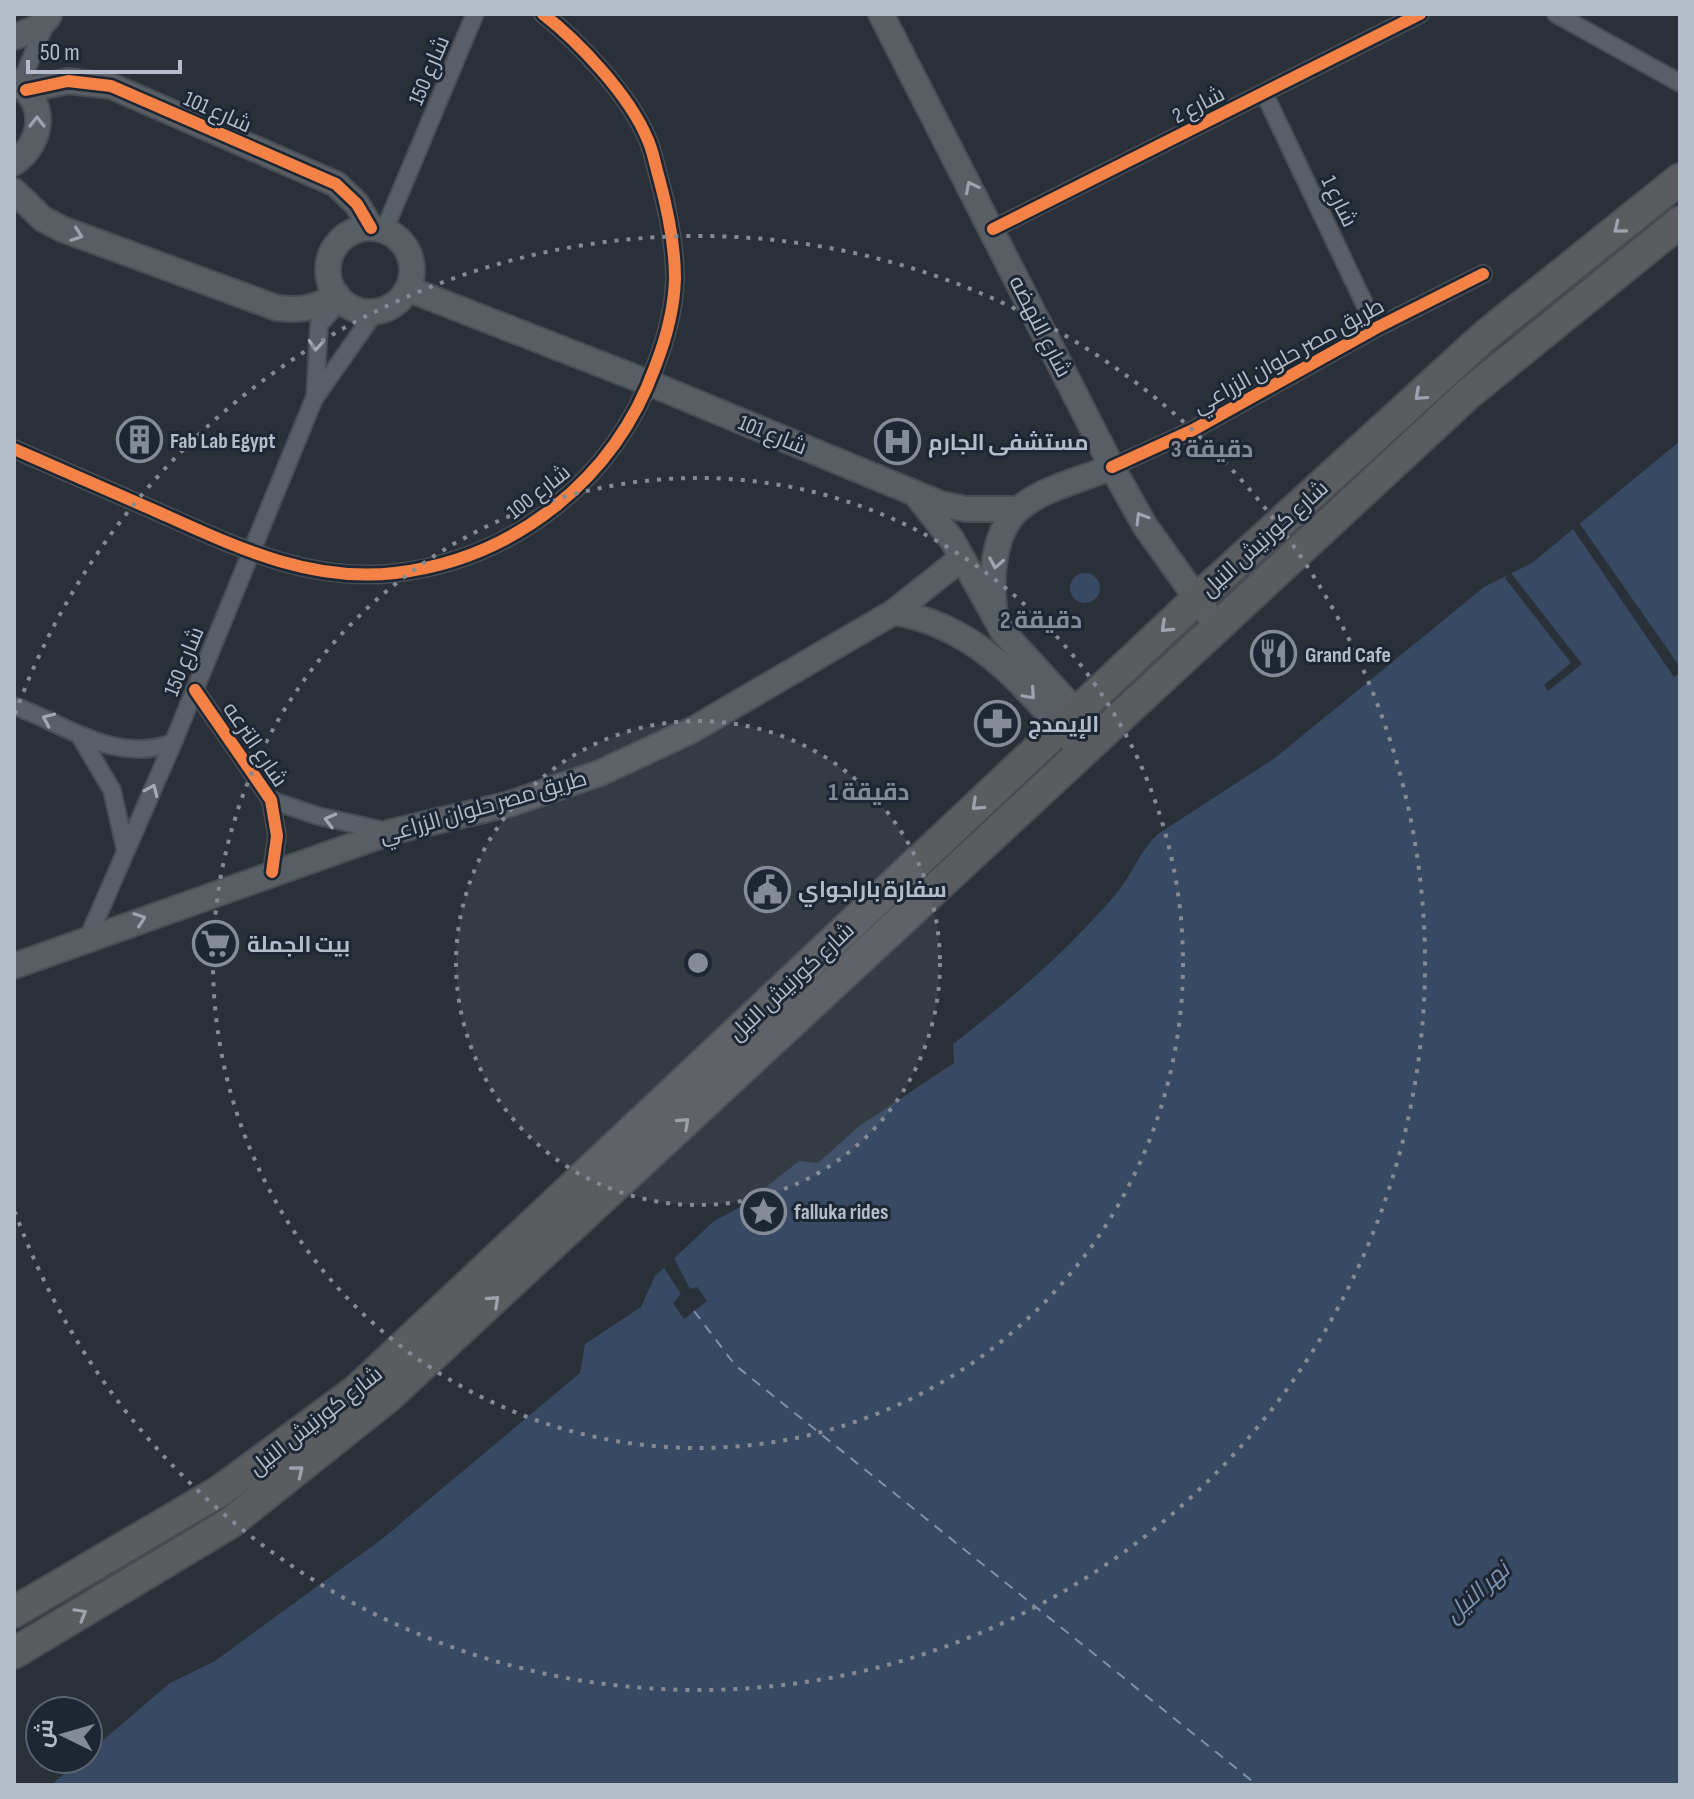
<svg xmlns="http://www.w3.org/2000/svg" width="1694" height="1799" font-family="'Sofia Sans Condensed',Cairo,sans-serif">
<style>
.water{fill:#384963}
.pier{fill:#2a3038}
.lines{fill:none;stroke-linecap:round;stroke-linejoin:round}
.ferry{stroke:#7c92b1;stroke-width:2;stroke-dasharray:10 8;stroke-linecap:butt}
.street-casing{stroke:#484c53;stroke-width:20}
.secondary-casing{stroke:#484c53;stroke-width:28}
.highway-casing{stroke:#474c53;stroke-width:34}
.street{stroke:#5a5e66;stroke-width:16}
.secondary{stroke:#595d64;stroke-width:24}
.highway{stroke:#5a5d60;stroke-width:30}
.cycleway-casing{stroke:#1d2633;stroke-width:17}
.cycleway{stroke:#f48246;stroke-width:12}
.oneway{stroke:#9da4b0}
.oneway2{stroke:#9ea4af}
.oneway3{stroke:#a2a9b5}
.ring{fill:none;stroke:#848b96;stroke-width:4;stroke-dasharray:4 8}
.labels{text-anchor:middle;stroke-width:6;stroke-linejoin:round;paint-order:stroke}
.street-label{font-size:22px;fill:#b4bcc9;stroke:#1d2633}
.poi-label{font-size:22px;font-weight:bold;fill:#b4bcc9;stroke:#1d2633;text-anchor:start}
.water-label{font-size:24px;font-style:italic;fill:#7c92b1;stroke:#1d2633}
.centre{fill:#848b96;stroke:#1d2633;stroke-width:4}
.ring-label{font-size:24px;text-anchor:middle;font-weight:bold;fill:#848b96;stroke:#1d2633;stroke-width:6;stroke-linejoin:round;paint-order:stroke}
</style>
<rect width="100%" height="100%" fill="#2a3038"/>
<path class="water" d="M 1680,441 L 1680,1785 L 51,1785 L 82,1759 L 88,1759 L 88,1753 L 170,1683 L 215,1661 L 382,1539 L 580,1373 L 585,1344 L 641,1307 L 655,1276 L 714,1221 L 744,1205 L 799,1161 L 818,1163 L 858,1127 L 954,1063 L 953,1044 C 1013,998 1067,951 1116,894 C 1132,875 1141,849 1158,834 L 1275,758 L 1484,587 L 1532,563 Z
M1070 588a15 15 0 1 1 30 0a15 15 0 1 1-30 0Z"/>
<path class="pier" d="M 1580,524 L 1680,667 L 1680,673 L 1674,677 L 1573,529 Z
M 1511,573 L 1582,664 L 1548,691 L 1544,685 L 1571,663 L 1505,578 Z
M 674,1258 L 690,1289 L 697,1287 L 707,1301 L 684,1319 L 673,1303 L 681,1294 L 664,1268 Z"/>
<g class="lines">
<path class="ferry" d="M 694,1311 L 735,1365 L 1257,1785"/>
<defs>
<path id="street" d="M 1556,14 L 1680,83
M 20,85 L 47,20
M 1264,93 L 1376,328
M 993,229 L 1420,14
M 384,231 L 475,14
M 315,398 L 319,324 L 340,302
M 14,449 C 62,470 110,491 158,512 C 234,546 309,583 395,573 C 514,559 614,480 655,367 C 666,339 674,310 675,279 C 675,245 668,211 659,178 C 655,165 653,150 647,138 C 629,95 579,42 543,14
M 1112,467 L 1193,430 L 1376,328 L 1483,274
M 195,690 L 271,800 L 277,836 L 272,872
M 14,706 C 68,725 113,764 173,743
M 81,738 L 112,790 L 125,848
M 271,800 L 318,816 L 386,831
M 88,938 L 173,743 L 314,399 L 375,312"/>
<path id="secondary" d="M 881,14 L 1112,467 L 1145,526 L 1218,628
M 14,37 L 39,27 L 49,16
M 14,82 C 49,101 43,143 14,163
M 26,90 L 68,81 L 111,86 L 336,184 L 357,204 L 371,228
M 14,191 L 43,219 L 62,229 L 277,308 C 302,311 316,308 337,295
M328 270a42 42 0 1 1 84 0a42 42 0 1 1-84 0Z
M 408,289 L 649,383 L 941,504 L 966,509 L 1018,509
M 918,497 L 952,540 L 1004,633 L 1099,737
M 894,612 C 983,628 1026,689 1082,752
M 995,614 C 990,581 992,531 1020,508 C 1043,488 1084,479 1112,467
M 14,966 L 391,832 L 509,804 L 600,773 L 692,730 L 894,612 L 962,558"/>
<path id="highway" d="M 14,1612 L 220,1491 L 357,1390 L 1196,600 L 1486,335 L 1680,179
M 14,1653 L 230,1523 L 388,1397 L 1468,394 L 1680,222"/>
</defs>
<use href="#street" class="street-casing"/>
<use href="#secondary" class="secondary-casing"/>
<use href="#highway" class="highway-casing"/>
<use href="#street" class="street"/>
<use href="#secondary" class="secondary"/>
<use href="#highway" class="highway"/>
<defs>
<path id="cycleway" d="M 26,90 L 68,81 L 111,86 L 336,184 L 357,204 L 371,228
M 993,229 L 1420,14
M 14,449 C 62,470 110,491 158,512 C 234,546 309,583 395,573 C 514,559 614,480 655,367 C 666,339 674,310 675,279 C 675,245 668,211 659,178 C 655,165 653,150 647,138 C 629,95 579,42 543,14
M 1112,467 L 1193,430 L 1376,328 L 1483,274
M 195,690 L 271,800 L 277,836 L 272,872"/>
</defs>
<use href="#cycleway" class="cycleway-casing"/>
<use href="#cycleway" class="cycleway"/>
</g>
<defs><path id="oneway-chevron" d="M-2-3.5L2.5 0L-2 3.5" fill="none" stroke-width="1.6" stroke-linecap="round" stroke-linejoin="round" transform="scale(2)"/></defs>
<g class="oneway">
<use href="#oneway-chevron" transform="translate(37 122) rotate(-90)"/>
<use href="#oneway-chevron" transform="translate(971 187) rotate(-117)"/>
<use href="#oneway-chevron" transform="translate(77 235) rotate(20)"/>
<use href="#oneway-chevron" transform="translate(1141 518) rotate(-121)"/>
<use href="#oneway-chevron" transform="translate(996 563) rotate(100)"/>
<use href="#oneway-chevron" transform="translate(1030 694) rotate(48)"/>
<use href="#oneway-chevron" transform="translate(140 919) rotate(-20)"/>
</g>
<g class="oneway2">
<use href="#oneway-chevron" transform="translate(1619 228) rotate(141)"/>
<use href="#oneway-chevron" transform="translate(1420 395) rotate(138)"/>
<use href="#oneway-chevron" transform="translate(1166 627) rotate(137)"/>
<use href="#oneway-chevron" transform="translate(977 805) rotate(137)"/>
<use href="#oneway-chevron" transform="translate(684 1123) rotate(-43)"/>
<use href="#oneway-chevron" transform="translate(494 1301) rotate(-43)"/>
<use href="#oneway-chevron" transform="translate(298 1471) rotate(-39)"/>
<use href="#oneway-chevron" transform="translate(81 1614) rotate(-30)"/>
</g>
<g class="oneway3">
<use href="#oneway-chevron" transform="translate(316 345) rotate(94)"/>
<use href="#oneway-chevron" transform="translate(48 719) rotate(-156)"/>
<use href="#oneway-chevron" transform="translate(152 790) rotate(-66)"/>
<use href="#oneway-chevron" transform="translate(330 820) rotate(-165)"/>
</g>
<circle cx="698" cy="963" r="242" fill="#848b96" fill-opacity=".12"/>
<g class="ring">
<circle cx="698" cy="963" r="242"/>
<circle cx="698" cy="963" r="485"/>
<path d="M15 714A727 727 0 1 1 15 1212"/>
</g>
<defs>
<symbol id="building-ring" viewBox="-11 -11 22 22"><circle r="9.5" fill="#1d2633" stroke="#848b96" stroke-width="1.5"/><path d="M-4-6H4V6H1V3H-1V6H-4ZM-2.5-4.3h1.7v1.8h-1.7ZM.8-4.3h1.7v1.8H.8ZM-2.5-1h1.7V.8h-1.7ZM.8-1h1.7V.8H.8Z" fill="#848b96"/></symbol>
<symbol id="hospital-ring" viewBox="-11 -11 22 22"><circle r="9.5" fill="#1d2633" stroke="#848b96" stroke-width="1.5"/><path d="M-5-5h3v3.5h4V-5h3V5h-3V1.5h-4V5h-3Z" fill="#848b96"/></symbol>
<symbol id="restaurant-ring" viewBox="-11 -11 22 22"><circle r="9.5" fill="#1d2633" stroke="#848b96" stroke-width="1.5"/><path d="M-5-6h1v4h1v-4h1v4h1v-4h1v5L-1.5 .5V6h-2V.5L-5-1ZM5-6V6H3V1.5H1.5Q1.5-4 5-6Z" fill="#848b96"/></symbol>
<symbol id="pharmacy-ring" viewBox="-11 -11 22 22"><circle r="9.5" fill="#1d2633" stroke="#848b96" stroke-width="1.5"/><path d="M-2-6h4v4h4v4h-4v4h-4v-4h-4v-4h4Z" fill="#848b96"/></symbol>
<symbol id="civic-ring" viewBox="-11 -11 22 22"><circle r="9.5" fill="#1d2633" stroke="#848b96" stroke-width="1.5"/><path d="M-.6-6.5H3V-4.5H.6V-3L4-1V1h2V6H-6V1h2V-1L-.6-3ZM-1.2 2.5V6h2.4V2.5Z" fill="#848b96"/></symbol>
<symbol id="supermarket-ring" viewBox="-11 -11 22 22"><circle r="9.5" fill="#1d2633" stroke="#848b96" stroke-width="1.5"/><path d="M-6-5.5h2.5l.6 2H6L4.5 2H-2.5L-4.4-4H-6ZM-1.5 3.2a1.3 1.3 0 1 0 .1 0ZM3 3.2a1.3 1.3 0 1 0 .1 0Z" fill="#848b96"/></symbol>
<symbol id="sight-ring" viewBox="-11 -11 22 22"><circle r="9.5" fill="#1d2633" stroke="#848b96" stroke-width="1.5"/><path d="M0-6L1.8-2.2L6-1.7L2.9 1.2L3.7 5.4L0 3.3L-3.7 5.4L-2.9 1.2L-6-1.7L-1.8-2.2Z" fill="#848b96"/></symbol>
</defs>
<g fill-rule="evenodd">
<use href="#building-ring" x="114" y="414" width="51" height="51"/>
<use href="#hospital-ring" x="872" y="416" width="51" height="51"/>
<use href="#restaurant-ring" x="1248" y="628" width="51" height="51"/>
<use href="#pharmacy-ring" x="972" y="698" width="51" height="51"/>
<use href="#civic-ring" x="742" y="864" width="51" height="51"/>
<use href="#supermarket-ring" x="190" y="918" width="51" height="51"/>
<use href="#sight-ring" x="738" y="1186" width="51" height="51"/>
</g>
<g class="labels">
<g class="street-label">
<text transform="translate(428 70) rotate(-67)" y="8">شارع 150</text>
<text transform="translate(1198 104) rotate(-27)" y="8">شارع 2</text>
<text transform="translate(218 111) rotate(24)" y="8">شارع 101</text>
<text transform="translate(1340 201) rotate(64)" y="8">شارع 1</text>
<text transform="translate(1041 326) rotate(63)" y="8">شارع النهضه</text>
<text transform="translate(1288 355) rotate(-29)" y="8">طريق مصر حلوان الزراعي</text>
<text transform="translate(773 434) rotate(22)" y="8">شارع 101</text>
<text transform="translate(538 491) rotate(-38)" y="8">شارع 100</text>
<text transform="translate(1264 538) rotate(-42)" y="8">شارع كورنيش النيل</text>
<text transform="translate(183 661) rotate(-68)" y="8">شارع 150</text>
<text transform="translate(256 744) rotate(56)" y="8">شارع الترعه</text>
<text transform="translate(483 806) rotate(-16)" y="8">طريق مصر حلوان الزراعي</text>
<text transform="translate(791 981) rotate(-43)" y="8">شارع كورنيش النيل</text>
<text transform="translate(315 1420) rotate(-38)" y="8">شارع كورنيش النيل</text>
</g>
<g class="poi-label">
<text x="170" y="448">Fab Lab Egypt</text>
<text x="928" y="450">مستشفى الجارم</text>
<text x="1305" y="662">Grand Cafe</text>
<text x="1028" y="732">الإيمدج</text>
<text x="798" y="897">سفارة باراجواي</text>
<text x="247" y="952">بيت الجملة</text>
<text x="794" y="1219">falluka rides</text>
</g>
<g class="water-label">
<text transform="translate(1477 1592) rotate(-42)" y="8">نهر النيل</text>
</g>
</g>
<circle cx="698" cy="963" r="12" class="centre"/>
<g class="ring-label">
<text x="1212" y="457">3 دقيقة</text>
<text x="1041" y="628">2 دقيقة</text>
<text x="869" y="800">1 دقيقة</text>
</g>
<rect width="1694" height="1799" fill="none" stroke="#b4bcc9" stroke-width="32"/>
<g transform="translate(64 1735) rotate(275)"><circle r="38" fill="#1d2633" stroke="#59626f" stroke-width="2"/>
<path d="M0-6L14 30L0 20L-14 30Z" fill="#848b96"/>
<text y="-12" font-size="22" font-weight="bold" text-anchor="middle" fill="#b4bcc9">ش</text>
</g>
<path d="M28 60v12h152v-12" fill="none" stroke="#b4bcc9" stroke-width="4"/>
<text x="40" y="60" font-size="24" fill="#b4bcc9" stroke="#1d2633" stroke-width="6" paint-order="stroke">50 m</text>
</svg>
